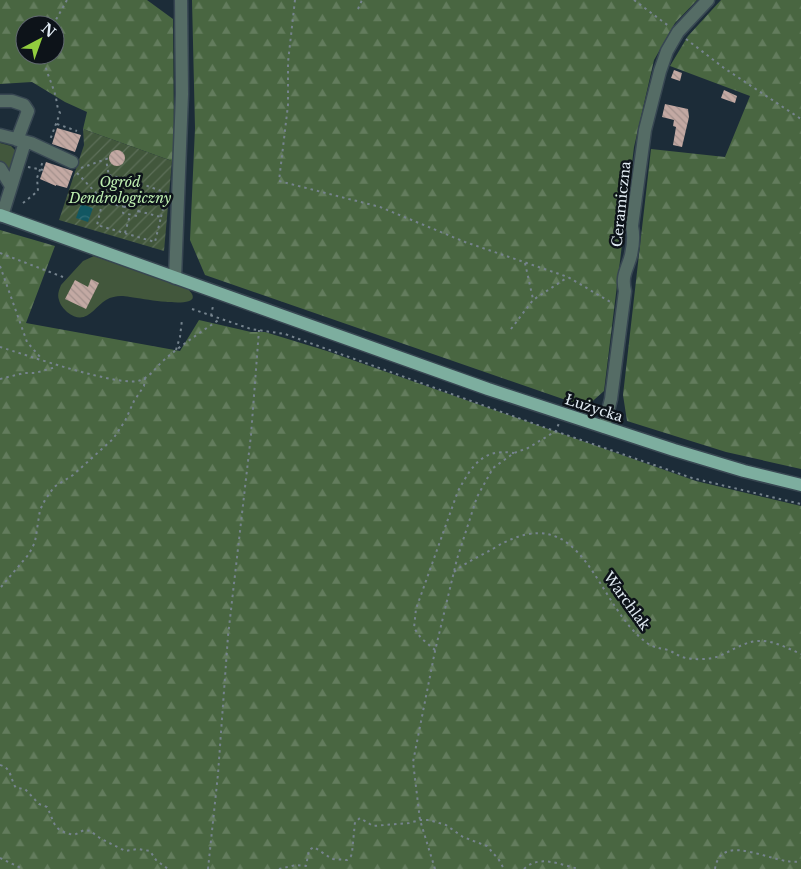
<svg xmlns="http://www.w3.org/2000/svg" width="801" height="869" font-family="'Libre Baskerville',serif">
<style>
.green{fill:#42573c}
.forest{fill:url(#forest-firs);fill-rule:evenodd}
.garden{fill:url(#garden-furrows)}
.water{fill:url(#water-waves)}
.building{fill:url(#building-back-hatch)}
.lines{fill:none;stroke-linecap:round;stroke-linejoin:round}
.minor-casing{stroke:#384752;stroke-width:15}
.major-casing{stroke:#384752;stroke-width:15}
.path{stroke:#76848e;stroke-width:2;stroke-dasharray:2.5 4;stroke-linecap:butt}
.minor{stroke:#556c65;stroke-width:12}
.major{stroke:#7dae9f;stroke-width:12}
.labels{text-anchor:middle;stroke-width:5;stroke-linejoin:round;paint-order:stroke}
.park-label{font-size:14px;font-style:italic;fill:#bdeeaf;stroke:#0d1319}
.street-label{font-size:14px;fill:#e2ecf4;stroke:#0d1319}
</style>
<defs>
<pattern id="forest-firs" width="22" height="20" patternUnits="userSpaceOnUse" patternTransform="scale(1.25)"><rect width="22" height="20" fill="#496641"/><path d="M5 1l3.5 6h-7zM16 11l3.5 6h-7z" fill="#637c5d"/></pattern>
<pattern id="garden-furrows" width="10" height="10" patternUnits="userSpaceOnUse" patternTransform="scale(1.25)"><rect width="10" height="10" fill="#42573c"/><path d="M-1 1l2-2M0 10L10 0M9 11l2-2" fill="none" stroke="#5d6f59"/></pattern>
<pattern id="water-waves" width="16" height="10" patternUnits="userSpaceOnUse" patternTransform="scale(1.25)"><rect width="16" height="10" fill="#125762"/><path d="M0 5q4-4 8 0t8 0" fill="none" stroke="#346f79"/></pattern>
<pattern id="building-back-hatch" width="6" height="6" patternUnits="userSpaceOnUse" patternTransform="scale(1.25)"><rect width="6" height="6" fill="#c3a9a3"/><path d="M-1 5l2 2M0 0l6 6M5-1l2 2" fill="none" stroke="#a3908c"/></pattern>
</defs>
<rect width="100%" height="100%" fill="#1c2c38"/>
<path class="green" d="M 0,143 L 11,146 L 17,152 L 11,176 L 0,164 Z
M 94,256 L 188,289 C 214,315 127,295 121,296 C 116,296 111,297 106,300 C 94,307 86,327 67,312 C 64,309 60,305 59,300 C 57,295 59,290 61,285 L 83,261 Z"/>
<path class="forest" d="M 0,0 L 147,0 L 173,19 L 174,146 L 172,161 L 83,129 L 87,112 L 65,102 L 32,82 L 0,84 ZM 25,25 L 55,25 L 55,55 L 25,55 Z
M 192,0 L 697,0 L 675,23 L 654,60 L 634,147 L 604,391 L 586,407 L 205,275 L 190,240 L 195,128 Z
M 721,0 L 801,0 L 801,469 L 726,452 L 627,421 L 623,395 L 651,149 L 725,157 L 750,96 L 670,66 L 688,36 Z
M 0,230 L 55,246 L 26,323 L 180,351 L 199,320 L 251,332 L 265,332 L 327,351 L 696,481 L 801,506 L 801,869 L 0,869 Z"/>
<path class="garden" d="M 83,129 L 172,161 L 164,251 L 59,220 L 84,145 Z"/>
<path class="water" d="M 81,204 L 93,208 L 88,222 L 76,218 Z"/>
<path class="building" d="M 674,70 L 682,73 L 680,81 L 671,78 Z
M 724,90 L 737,96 L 735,103 L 721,98 Z
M 665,104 L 688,109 L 689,117 L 682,147 L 673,145 L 676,127 L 673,126 L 674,120 L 662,117 Z
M 57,128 L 81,135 L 75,152 L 52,144 Z
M109 158a8 8 0 1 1 16 0a8 8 0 1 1-16 0Z
M 46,162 L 73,171 L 67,188 L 56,185 L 56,186 L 40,179 Z
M 91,279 L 99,283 L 86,309 L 65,299 L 75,280 L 88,287 Z"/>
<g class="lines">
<defs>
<path id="minor" d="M 0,101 L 12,101 L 24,105 L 28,111 L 17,140
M 0,135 L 31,143 L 72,162
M 0,168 L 11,186
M 2,216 L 25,142
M 175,278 L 182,94 L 181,0
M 604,427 L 611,399 L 625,291 C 621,275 628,268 631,255 C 633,246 634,235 632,226 L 645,130 L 660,71 L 667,51 L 678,32 L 708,0"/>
<path id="major" d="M 0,215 L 488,389 L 674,450 L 744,471 L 801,485"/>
</defs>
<use href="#minor" class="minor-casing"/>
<use href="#major" class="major-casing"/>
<path class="path" d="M 295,0 L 288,62 L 288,105 L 279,181 L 380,207 L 465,242 L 568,277 L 612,303
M 634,0 L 670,27
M 358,9 L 362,0
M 53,25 L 67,0
M 686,39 L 724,68 L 801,119
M 44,55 C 44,70 53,84 56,98 C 57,103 57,108 60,113 L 50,140
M 57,124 L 77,131
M 28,167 L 43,170
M 81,168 L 109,158
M 77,173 L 98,195 L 102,204 L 97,225 L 155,242 L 161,217 L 138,211
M 109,175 L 139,183 L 167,193
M 127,200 L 140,204 L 137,216 L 123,213 Z
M 103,202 L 125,207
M 133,202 L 139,183
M 23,203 L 38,191 L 37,178 L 43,161
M 102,204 L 109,177 L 106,159
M 161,217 L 166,197
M 125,233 L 130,215
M 0,253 L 63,277
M 525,263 L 533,299
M 0,266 L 27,342 L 41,358
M 192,309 L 251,329 L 285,334 L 546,428 L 692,478 L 801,504
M 211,316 L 213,306
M 511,329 L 533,300 L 568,277
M 0,347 C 24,354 123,389 141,380 C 151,376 156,367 164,360 C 181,345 201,332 220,319
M 176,350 L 180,337 L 182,320
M 0,379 L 24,373 L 35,373 L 56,367
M 454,572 C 467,561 481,556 496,547 C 585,495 594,604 647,643 C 654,648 660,648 668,650 C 673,652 677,655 682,657 C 691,660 710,660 719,656 C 732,651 743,642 758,641 C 773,640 787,648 801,654
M 1,587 L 29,554 L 35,542 L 40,510 L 45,500 L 54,487 L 73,475 L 113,439 L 125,421 L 134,401 L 144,386 L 145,378
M 435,650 L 421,638 L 414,628 L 416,609 L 458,491 C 472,466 482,448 514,453
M 0,765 C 12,768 10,779 16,788 L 25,789 L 39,804 L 47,807 C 56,825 52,830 74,835 L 84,830 L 91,831 C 100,840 113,844 125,851 L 138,849 L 150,851 L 156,860 L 168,869
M 0,858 L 23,869
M 208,869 L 218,774 L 228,636 L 251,435 L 259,330
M 279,869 L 296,865 L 306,866 L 309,850 L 314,847 L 332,859 L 347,860 L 351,856 L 352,853 L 355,822 L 360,818 L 373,826 L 409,823 L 420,820 L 429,820 L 446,825 L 463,837 L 487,846 L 499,860 L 504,869
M 435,869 L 420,820 L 413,762 L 435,651 L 457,559 L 477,497 L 493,468 L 514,453 L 528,448 L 556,431 L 559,423
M 524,869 C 539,854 561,865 579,869
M 715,869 C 721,828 778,868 801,861"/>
<use href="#minor" class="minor"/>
<use href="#major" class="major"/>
</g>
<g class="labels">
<g class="park-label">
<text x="120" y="187">Ogród<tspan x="120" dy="16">Dendrologiczny</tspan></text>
</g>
<g class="street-label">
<text transform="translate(621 204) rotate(-84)" y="5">Ceramiczna</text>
<text transform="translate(594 408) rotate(18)" y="5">Łużycka</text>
<text transform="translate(627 601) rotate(54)" y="5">Warchlak</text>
</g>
</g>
<g transform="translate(40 40) rotate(41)"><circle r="24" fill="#0d1319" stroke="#626a71"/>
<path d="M0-4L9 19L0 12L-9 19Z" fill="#92cd3e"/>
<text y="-8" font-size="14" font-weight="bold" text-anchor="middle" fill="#e2ecf4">N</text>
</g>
</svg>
